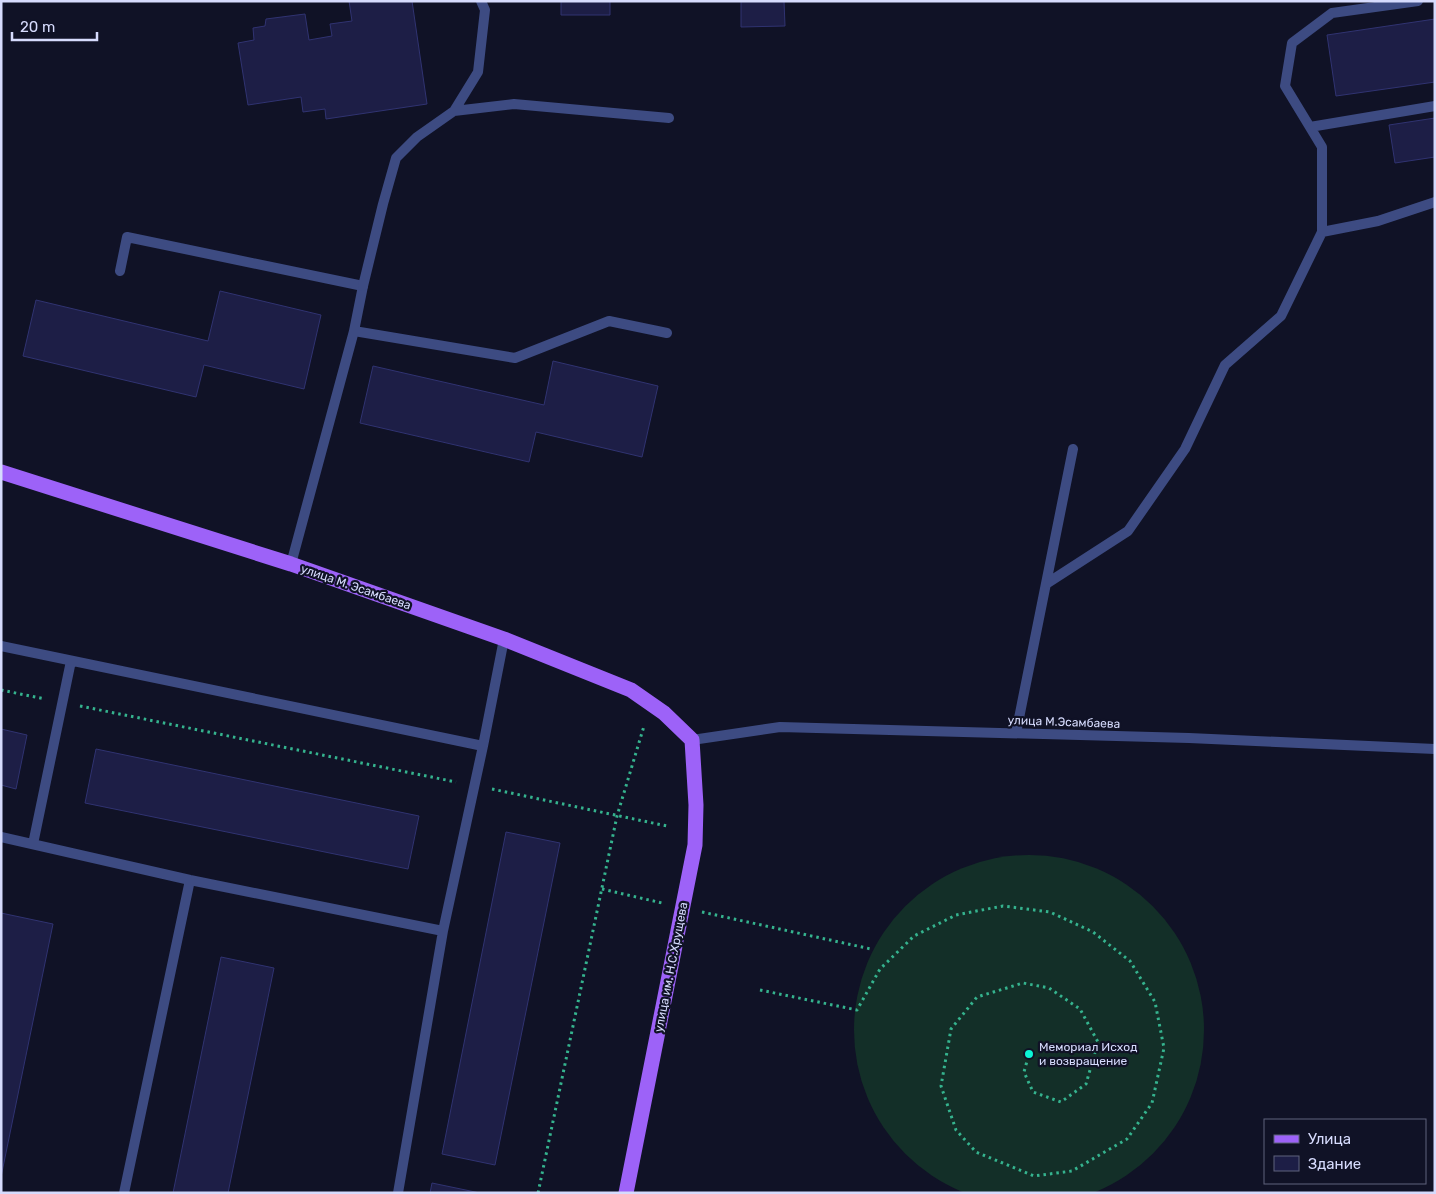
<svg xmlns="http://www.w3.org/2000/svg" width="1436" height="1194" font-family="Rubik,sans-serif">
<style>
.green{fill:#132f28}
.building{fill:#1d1e46;stroke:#303371}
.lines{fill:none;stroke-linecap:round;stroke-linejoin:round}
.path{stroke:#35b38e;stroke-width:3;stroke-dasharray:2.5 4;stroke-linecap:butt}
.lane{stroke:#3d4b82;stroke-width:10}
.street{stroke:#3d4b82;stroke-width:10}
.primary{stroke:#9d62f8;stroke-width:15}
.poi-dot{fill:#0bf5d5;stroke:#101226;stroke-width:2}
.labels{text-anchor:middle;stroke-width:4.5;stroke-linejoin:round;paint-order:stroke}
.street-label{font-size:12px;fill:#d6dbfd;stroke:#101226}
.poi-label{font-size:12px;fill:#d6dbfd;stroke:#101226;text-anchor:start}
</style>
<rect width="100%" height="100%" fill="#101226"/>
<path class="green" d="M854 1030a175 175 0 1 1 350 0a175 175 0 1 1-350 0Z"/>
<path class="building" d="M 349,1 L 412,1 L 427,104 L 326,119 L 325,109 L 303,112 L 301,97 L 248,105 L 238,43 L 254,40 L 253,28 L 265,26 L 266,19 L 305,14 L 309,40 L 332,36 L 330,24 L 352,21 Z
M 561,1 L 610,1 L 610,15 L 561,15 Z
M 741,1 L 784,1 L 785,26 L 741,27 Z
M 1435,19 L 1435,82 L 1336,96 L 1327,35 Z
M 1435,118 L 1435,157 L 1395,163 L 1389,125 Z
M 220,291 L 321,315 L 304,389 L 204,365 L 196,397 L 23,356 L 36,300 L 208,341 Z
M 553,361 L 658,386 L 642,457 L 536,432 L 529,462 L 360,423 L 373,366 L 544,405 Z
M 1,729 L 27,735 L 16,789 L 1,785 Z
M 96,749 L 419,816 L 408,869 L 85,803 Z
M 506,832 L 560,843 L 495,1165 L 442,1154 Z
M 1,913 L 53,924 L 1,1177 Z
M 221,957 L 274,968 L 228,1193 L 173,1193 Z
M 432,1183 L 480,1193 L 430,1193 Z"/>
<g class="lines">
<path class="path" d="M 1,690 L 45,699
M 80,706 L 456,782
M 492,789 L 667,826
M 602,889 L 662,903
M 702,912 L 871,949
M 760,990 L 857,1010 L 880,969 L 914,936 L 956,915 L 1003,906 L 1050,912 L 1093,932 L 1130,961 L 1155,1002 L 1164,1048 L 1152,1103 L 1127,1139 L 1072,1171 L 1034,1176 L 976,1152 L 956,1130 L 941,1086 L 951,1029 L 977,997 L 1023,983 L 1049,988 L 1080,1009 L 1098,1042 L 1086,1084 L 1061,1102 L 1033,1092 L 1024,1072 L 1029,1054
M 538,1193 L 617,816 L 644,726"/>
<path class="lane" d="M 1310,127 L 1435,106
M 1322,232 L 1378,221 L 1435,202
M 120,271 L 127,237 L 363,286 L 354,331
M 291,564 L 354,331 L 515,358 L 609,321 L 667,333
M 1046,584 L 1128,531 L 1185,449 L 1225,365 L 1281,316 L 1322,232 L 1322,147 L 1285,86 L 1292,43 L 1332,13 L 1418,1
M 1,646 L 483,746 L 504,639
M 1016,733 L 1073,449
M 1,837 L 190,880 L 443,931
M 33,844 L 71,661
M 124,1193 L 190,880
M 398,1193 L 443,931 L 483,746"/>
<path class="street" d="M 454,111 L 478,72 L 485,10 L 481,1
M 363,286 L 383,204 L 396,158 L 417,137 L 454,111 L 514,104 L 669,118
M 692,740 L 780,727 L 1189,738 L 1435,749"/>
<path class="primary" d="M 1,472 L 291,564 L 504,639 L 631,690 L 664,713 L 692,740 L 696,805 L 695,845 L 626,1193"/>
</g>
<circle class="poi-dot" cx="1029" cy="1054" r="5"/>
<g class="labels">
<g class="street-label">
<text transform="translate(356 587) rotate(19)" y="4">улица М. Эсамбаева</text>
<text transform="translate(1064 722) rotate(2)" y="4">улица М.Эсамбаева</text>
<text transform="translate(671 967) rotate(-79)" y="4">улица им. Н.С.Хрущева</text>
</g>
<g class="poi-label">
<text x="1039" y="1051">Мемориал Исход<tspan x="1039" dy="14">и возвращение</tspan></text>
</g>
</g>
<rect width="1436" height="1194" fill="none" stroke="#d6dbfd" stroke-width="5"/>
<rect x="1264" y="1119" width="162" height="65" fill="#101226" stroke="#5f627c"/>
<rect x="1274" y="1135" width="25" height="8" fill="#9d62f8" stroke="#5f627c"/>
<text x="1308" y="1144" font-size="15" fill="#d6dbfd">Улица</text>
<rect x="1274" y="1156" width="25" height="15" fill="#1d1e46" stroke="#5f627c"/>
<text x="1308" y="1169" font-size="15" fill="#d6dbfd">Здание</text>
<path d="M12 32v8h85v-8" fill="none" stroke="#d6dbfd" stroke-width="2.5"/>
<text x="20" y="32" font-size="15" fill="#d6dbfd" stroke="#101226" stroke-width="4" paint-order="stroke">20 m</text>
</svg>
